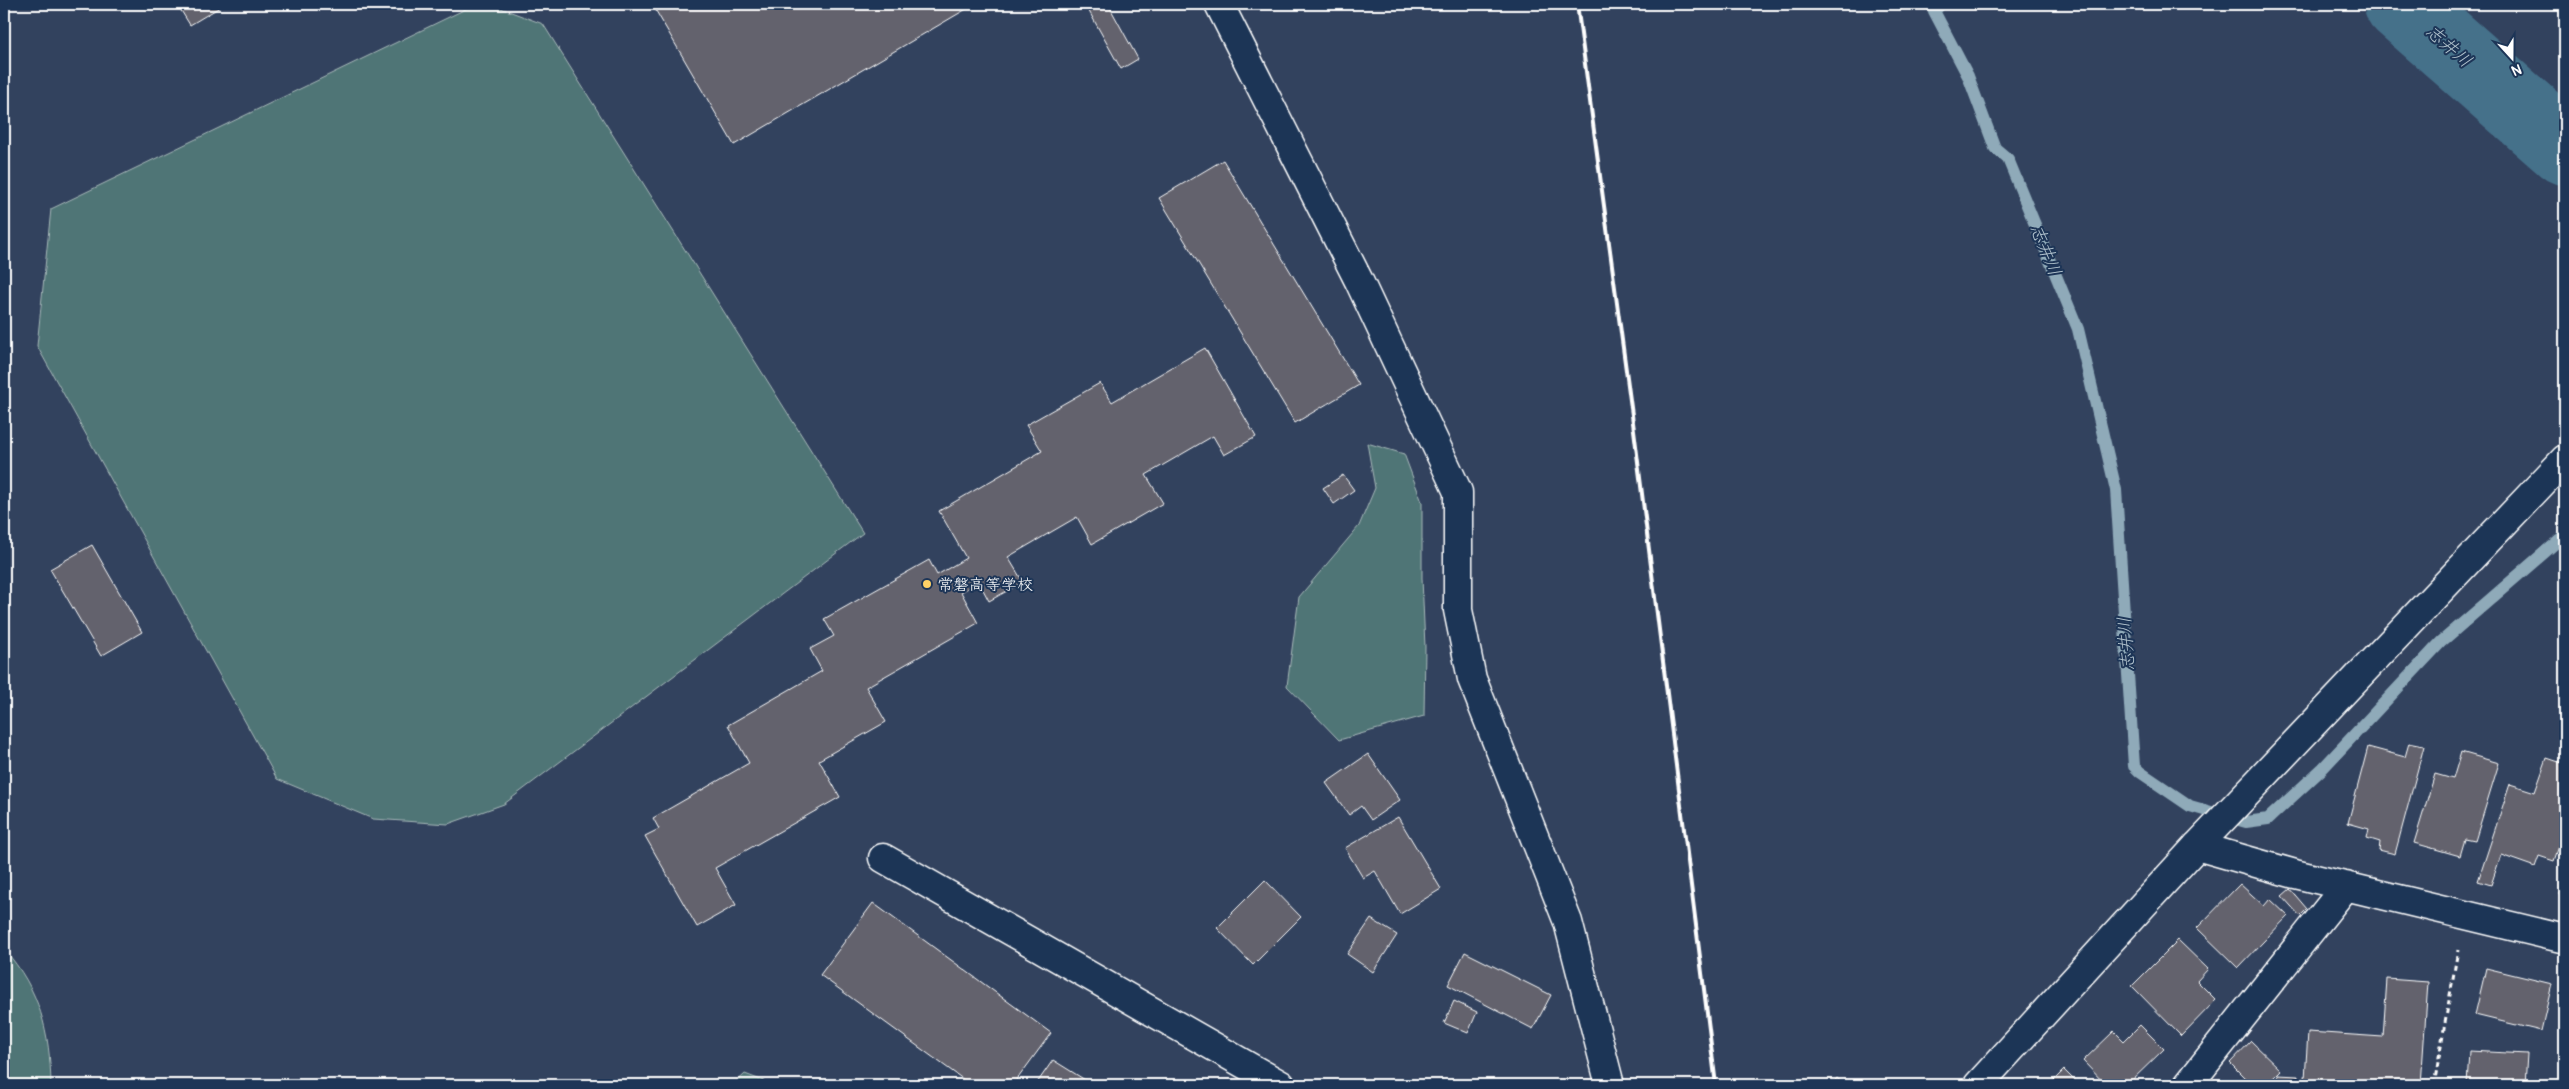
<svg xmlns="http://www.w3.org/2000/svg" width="2569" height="1089" font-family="Pangolin,'Klee One',sans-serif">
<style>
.green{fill:#507476;stroke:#a8baba}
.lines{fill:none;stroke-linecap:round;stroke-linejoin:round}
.stream{stroke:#8faab9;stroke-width:12}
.river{stroke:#45718a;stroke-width:74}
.building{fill:#63626d;stroke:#fff}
.minor-casing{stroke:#fff;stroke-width:31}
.tertiary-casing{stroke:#fff;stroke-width:31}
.path{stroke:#fff;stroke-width:3;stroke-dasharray:5 4;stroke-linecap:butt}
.minor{stroke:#1d3557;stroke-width:28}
.tertiary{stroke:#1d3557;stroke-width:28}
.rail{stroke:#fff;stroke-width:4}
.poi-dot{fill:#ffd166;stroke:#1d3557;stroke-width:2}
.labels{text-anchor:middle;stroke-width:4;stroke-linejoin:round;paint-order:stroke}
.poi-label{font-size:16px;fill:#fff;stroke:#1d3557;text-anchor:start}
.water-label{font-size:18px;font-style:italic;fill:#b5c6d0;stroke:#1d3557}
</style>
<rect width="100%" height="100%" fill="#32425e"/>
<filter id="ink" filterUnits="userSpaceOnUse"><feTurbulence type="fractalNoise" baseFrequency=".02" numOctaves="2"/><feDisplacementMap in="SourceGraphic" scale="10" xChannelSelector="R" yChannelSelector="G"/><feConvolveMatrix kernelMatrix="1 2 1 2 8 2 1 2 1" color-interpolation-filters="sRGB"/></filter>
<g filter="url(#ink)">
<path class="green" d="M 476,4 L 490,4 L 543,24 L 863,533 L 504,804 L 448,824 L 373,819 L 277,779 L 37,346 L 51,209 Z
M 1367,443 L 1404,454 L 1422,502 L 1422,578 L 1425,647 L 1424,716 L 1339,740 L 1287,686 L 1299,597 L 1359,526 L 1375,488 Z
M 4,949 C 40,990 50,1032 51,1085 L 4,1085 Z
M 745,1074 L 774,1085 L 733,1085 Z"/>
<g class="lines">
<path class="stream" d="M 1941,4 L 1934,11 L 1968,76 L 1995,148 L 2008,159 L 2078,329 L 2116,490 L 2134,766 L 2140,772 L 2190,806 L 2246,822 L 2268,819 L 2322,769 L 2441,642 L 2560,539 L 2565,537"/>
<path class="river" d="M 2401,4 L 2565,148"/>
</g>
<path class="building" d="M 177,4 L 225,4 L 190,25 Z
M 652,4 L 975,4 L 734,145 Z
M 1085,4 L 1108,4 L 1138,59 L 1121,69 Z
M 1223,160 L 1359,385 L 1295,423 L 1159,198 Z
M 1205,348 L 1256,437 L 1224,455 L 1213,436 L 1146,475 L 1163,503 L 1092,544 L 1077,517 L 1008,557 L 1023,582 L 989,601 L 979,582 L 961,592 L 978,623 L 866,687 L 886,722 L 819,760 L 840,797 L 715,868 L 736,905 L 697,927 L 645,836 L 659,829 L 653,818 L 749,763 L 728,725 L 822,671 L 810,649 L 834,636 L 824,619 L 929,560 L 937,575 L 966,558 L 939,511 L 1042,451 L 1026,425 L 1100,383 L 1112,402 Z
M 1343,475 L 1354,490 L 1334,504 L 1323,488 Z
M 92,545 L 142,632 L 101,656 L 50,569 Z
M 2409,743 L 2424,746 L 2395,854 L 2379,850 L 2380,842 L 2367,838 L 2369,829 L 2348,823 L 2368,747 L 2405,757 Z
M 2461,752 L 2499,763 L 2475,841 L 2465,839 L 2460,856 L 2414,843 L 2435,774 L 2453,779 Z
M 1368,754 L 1400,800 L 1371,820 L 1361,806 L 1349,815 L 1326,783 Z
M 2547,758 L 2565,764 L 2565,828 L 2554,861 L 2539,856 L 2535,867 L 2501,855 L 2491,885 L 2478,881 L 2510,784 L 2535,792 Z
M 1398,817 L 1441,889 L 1400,914 L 1375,871 L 1363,878 L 1345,848 Z
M 2565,874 L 2565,897 L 2559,895 Z
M 1265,880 L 1301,917 L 1253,965 L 1217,928 Z
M 2240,884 L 2264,906 L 2270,899 L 2288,916 L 2238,968 L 2197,928 Z
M 2290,889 L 2307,909 L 2300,916 L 2282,896 Z
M 873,903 L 1051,1033 L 1013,1085 L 971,1085 L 820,975 Z
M 1371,919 L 1397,935 L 1373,972 L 1347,954 Z
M 2178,940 L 2208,969 L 2197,981 L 2216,1000 L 2181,1036 L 2132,986 Z
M 1465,952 L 1551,995 L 1533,1029 L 1448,985 Z
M 2486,968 L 2552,984 L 2541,1031 L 2475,1015 Z
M 2387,979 L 2428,982 L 2421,1085 L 2356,1082 L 2356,1085 L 2331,1085 L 2332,1081 L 2305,1079 L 2308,1032 L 2383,1037 Z
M 1454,1001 L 1477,1012 L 1468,1033 L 1444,1023 Z
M 2140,1025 L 2164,1049 L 2127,1085 L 2106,1085 L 2083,1061 L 2114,1031 L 2124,1041 Z
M 2251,1041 L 2281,1070 L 2266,1085 L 2252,1085 L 2230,1063 Z
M 2469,1051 L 2527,1054 L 2525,1085 L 2467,1085 Z
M 1053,1060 L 1090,1083 L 1089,1085 L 1037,1083 Z
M 2064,1070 L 2079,1085 L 2049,1085 Z
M 2278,1075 L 2298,1076 L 2297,1084 L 2279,1084 Z
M 1837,1078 L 1845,1085 L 1831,1085 Z"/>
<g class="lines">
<defs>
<path id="minor" d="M 1219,4 L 1359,281 L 1458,492 L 1458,610 L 1472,679 L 1568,922 L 1610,1085
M 2197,846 L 2295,874 L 2565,939
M 883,858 L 1281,1085
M 2188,1085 L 2346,886"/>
<path id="tertiary" d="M 1978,1085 L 2197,846 L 2565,459"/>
</defs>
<use href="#minor" class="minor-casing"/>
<use href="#tertiary" class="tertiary-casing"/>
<path class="path" d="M 2434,1085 L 2458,950"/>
<use href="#minor" class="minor"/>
<use href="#tertiary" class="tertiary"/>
<path class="rail" d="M 1577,4 L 1634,430 L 1716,1085"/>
</g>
</g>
<circle class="poi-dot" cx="927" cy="584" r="5"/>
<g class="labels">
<g class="poi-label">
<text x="937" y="590">常磐高等学校</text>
</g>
<g class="water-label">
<text transform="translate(2449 46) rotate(41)" y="6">志井川</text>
<text transform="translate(2046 250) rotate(68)" y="6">志井川</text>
<text transform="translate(2126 644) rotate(-94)" y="6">志井川</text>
</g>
</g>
<rect width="2569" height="1089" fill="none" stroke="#1d3557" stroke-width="20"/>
<rect x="10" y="10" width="2549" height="1069" fill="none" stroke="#fff" stroke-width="2" filter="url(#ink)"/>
<g transform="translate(2512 58) rotate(159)" stroke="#1d3557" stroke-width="4" paint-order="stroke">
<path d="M0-4L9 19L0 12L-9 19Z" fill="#ffffff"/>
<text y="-8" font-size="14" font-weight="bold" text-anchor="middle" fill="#ffffff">N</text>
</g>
</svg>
